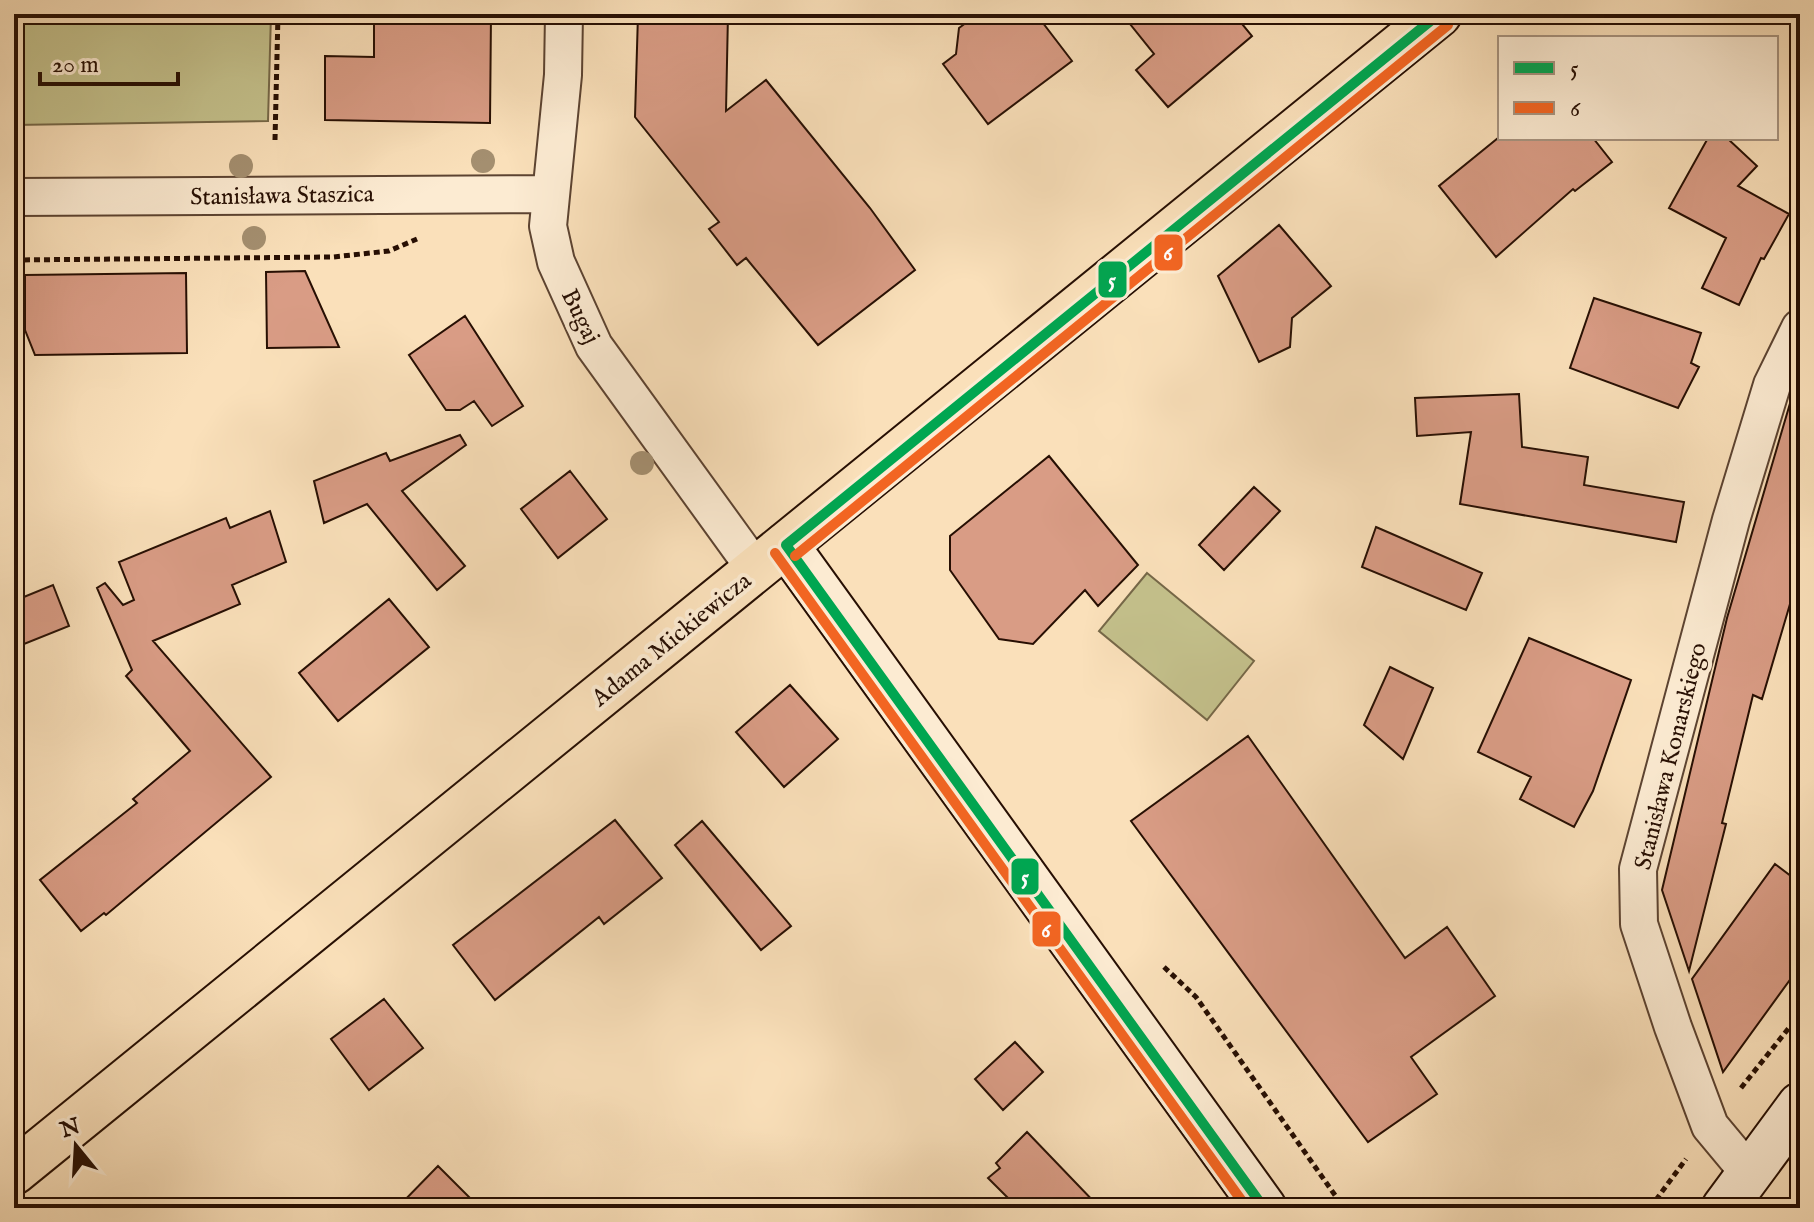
<svg xmlns="http://www.w3.org/2000/svg" width="1814" height="1222" font-family="'IM FELL English',serif">
<style>
.green{fill:#c4c18c;stroke:#766848;stroke-width:2}
.building{fill:#d99c85;stroke:#270f03;stroke-width:2}
.lines{fill:none;stroke-linecap:round;stroke-linejoin:round}
.street-casing{stroke:#5c4331;stroke-width:40}
.secondary-casing{stroke:#270f03;stroke-width:48}
.primary-casing{stroke:#270f03;stroke-width:48}
.path{stroke:#270f03;stroke-width:5;stroke-dasharray:6 4;stroke-linecap:butt}
.street{stroke:#fcebd2;stroke-width:36}
.secondary{stroke:#fcebd2;stroke-width:44}
.primary{stroke:#fae0ba;stroke-width:44}
.bus-1-casing{stroke:#fcebd2;stroke-width:16}
.bus-2-casing{stroke:#fcebd2;stroke-width:16}
.bus-1{stroke:#00a651;stroke-width:10}
.bus-2{stroke:#f26522;stroke-width:10}
.tree{fill:#a48f70}
.labels{text-anchor:middle;stroke-width:8;stroke-linejoin:round;paint-order:stroke}
.street-label{font-size:24px;fill:#270f03;stroke:#fcebd2}
.line-badge{stroke:#fcebd2;stroke-width:3}
.badge-label{font-size:22px;text-anchor:middle;font-weight:bold;fill:#fff}
</style>
<rect width="100%" height="100%" fill="#fae0ba"/>
<filter id="stains"><feTurbulence type="fractalNoise" baseFrequency=".0025" numOctaves="4"/><feColorMatrix values="0 0 0 0 .2 0 0 0 0 .09 0 0 0 0 .02 0 0 0 .5 -.17"/></filter>
<radialGradient id="worn" r=".72"><stop offset=".6" stop-color="#630" stop-opacity="0"/><stop offset="1" stop-color="#630" stop-opacity=".3"/></radialGradient>
<path class="green" d="M 14,14 L 271,14 L 268,121 L 14,125 Z
M 1147,573 L 1254,661 L 1207,720 L 1099,631 Z"/>
<path class="building" d="M 374,14 L 491,14 L 490,123 L 325,120 L 325,56 L 374,57 Z
M 638,14 L 728,14 L 726,111 L 766,80 L 870,208 L 915,270 L 818,345 L 746,258 L 737,265 L 709,229 L 719,222 L 635,117 Z
M 978,14 L 1036,14 L 1072,61 L 988,124 L 943,64 L 956,54 L 959,28 Z
M 1122,14 L 1234,14 L 1252,36 L 1168,107 L 1136,70 L 1154,54 Z
M 1498,138 L 1593,138 L 1612,162 L 1575,191 L 1573,189 L 1496,257 L 1439,186 Z
M 1708,138 L 1727,138 L 1757,166 L 1738,186 L 1789,214 L 1764,259 L 1761,258 L 1739,305 L 1702,288 L 1726,238 L 1669,208 Z
M 1279,225 L 1331,286 L 1292,318 L 1290,347 L 1259,362 L 1218,276 Z
M 305,271 L 339,347 L 267,348 L 266,272 Z
M 186,273 L 187,353 L 35,355 L 25,330 L 25,275 Z
M 1594,298 L 1701,333 L 1691,363 L 1699,367 L 1678,408 L 1570,368 Z
M 465,316 L 523,406 L 492,426 L 474,401 L 460,410 L 446,410 L 409,355 Z
M 1796,383 L 1800,384 L 1800,570 L 1762,699 L 1753,695 L 1722,823 L 1726,824 L 1689,971 L 1662,890 L 1727,618 Z
M 1519,394 L 1522,447 L 1588,457 L 1584,485 L 1684,502 L 1676,542 L 1460,504 L 1471,432 L 1417,436 L 1415,398 Z
M 460,435 L 466,445 L 402,491 L 465,566 L 437,590 L 367,504 L 324,523 L 314,481 L 386,453 L 390,461 Z
M 1049,456 L 1138,565 L 1098,606 L 1085,590 L 1033,644 L 999,639 L 950,570 L 950,536 Z
M 570,471 L 607,519 L 558,558 L 521,509 Z
M 1254,487 L 1280,511 L 1224,570 L 1199,545 Z
M 270,511 L 286,562 L 232,585 L 240,604 L 153,641 L 271,777 L 106,915 L 104,913 L 81,931 L 40,880 L 137,803 L 133,799 L 190,751 L 126,676 L 132,670 L 97,588 L 105,583 L 123,605 L 134,600 L 119,562 L 226,518 L 230,528 Z
M 1376,527 L 1482,573 L 1466,610 L 1362,567 Z
M 53,585 L 69,626 L 14,648 L 14,601 Z
M 389,599 L 429,647 L 338,721 L 299,673 Z
M 1529,638 L 1631,680 L 1593,791 L 1574,827 L 1520,799 L 1531,777 L 1478,752 Z
M 1390,667 L 1433,688 L 1403,759 L 1364,725 Z
M 790,685 L 838,739 L 784,787 L 736,732 Z
M 1248,736 L 1405,958 L 1447,927 L 1495,996 L 1411,1057 L 1437,1094 L 1368,1142 L 1131,821 Z
M 615,820 L 662,878 L 604,924 L 599,917 L 495,1000 L 453,945 Z
M 702,821 L 791,926 L 761,950 L 675,845 Z
M 1775,864 L 1800,883 L 1800,966 L 1723,1072 L 1692,979 Z
M 384,999 L 423,1048 L 369,1090 L 331,1039 Z
M 1015,1042 L 1043,1072 L 1003,1110 L 975,1079 Z
M 1027,1132 L 1100,1208 L 1018,1208 L 988,1178 L 1000,1168 L 996,1163 Z
M 438,1166 L 480,1208 L 397,1208 Z"/>
<g class="lines">
<defs>
<path id="street" d="M 564,14 L 563,75 L 548,226 L 556,262 L 594,346 L 756,570
M 14,197 L 550,194
M 1750,1174 L 1710,1126 L 1673,1027 L 1639,924 L 1638,869 L 1731,520 L 1772,385 L 1800,328"/>
<path id="secondary" d="M 786,545 L 1264,1208
M 1724,1208 L 1800,1105"/>
<path id="primary" d="M 14,1172 L 1439,14"/>
</defs>
<use href="#street" class="street-casing"/>
<use href="#secondary" class="secondary-casing"/>
<use href="#primary" class="primary-casing"/>
<path class="path" d="M 275,140 L 278,14
M 14,260 L 333,257 L 389,251 L 417,239
M 1164,967 L 1196,997 L 1344,1208
M 1741,1088 L 1800,1014
M 1650,1208 L 1686,1159"/>
<use href="#street" class="street"/>
<use href="#secondary" class="secondary"/>
<use href="#primary" class="primary"/>
<defs>
<path id="bus-1" d="M 786,545 L 1439,14
M 786,545 L 1264,1208"/>
<path id="bus-2" d="M 775,553 L 1247,1208
M 795,556 L 1448,25"/>
</defs>
<use href="#bus-1" class="bus-1-casing"/>
<use href="#bus-2" class="bus-2-casing"/>
<use href="#bus-1" class="bus-1"/>
<use href="#bus-2" class="bus-2"/>
</g>
<g class="tree">
<circle cx="483" cy="161" r="12"/>
<circle cx="241" cy="166" r="12"/>
<circle cx="254" cy="238" r="12"/>
<circle cx="642" cy="463" r="12"/>
</g>
<g class="labels">
<g class="street-label">
<text transform="translate(282 195) rotate(-1)" y="8">Stanisława Staszica</text>
<text transform="translate(581 316) rotate(64)" y="8">Bugaj</text>
<text transform="translate(671 639) rotate(-39)" y="8">Adama Mickiewicza</text>
<text transform="translate(1670 756) rotate(-76)" y="8">Stanisława Konarskiego</text>
</g>
</g>
<g class="line-badge">
<rect x="1153" y="233" width="31" height="39" rx="8" fill="#f26522"/>
<rect x="1097" y="260" width="31" height="39" rx="8" fill="#00a651"/>
<rect x="1010" y="857" width="30" height="39" rx="8" fill="#00a651"/>
<rect x="1031" y="910" width="31" height="38" rx="8" fill="#f26522"/>
</g>
<g class="badge-label">
<text x="1168" y="260">6</text>
<text x="1112" y="287">5</text>
<text x="1025" y="884">5</text>
<text x="1046" y="937">6</text>
</g>
<rect width="1814" height="1222" fill="none" stroke="#fae0ba" stroke-width="48"/>
<rect x="16" y="16" width="1782" height="1190" fill="none" stroke="#270f03" stroke-width="4"/>
<rect x="24" y="24" width="1766" height="1174" fill="none" stroke="#270f03" stroke-width="2"/>
<rect x="1498" y="36" width="280" height="104" fill="#fcebd2" stroke="#a7937f" stroke-width="2"/>
<rect x="1514" y="62" width="40" height="12" fill="#00a651" stroke="#a7937f" stroke-width="2"/>
<text x="1570" y="76" font-size="24" fill="#270f03">5</text>
<rect x="1514" y="102" width="40" height="12" fill="#f26522" stroke="#a7937f" stroke-width="2"/>
<text x="1570" y="116" font-size="24" fill="#270f03">6</text>
<g transform="translate(76 1146) rotate(342)" stroke="#fcebd2" stroke-width="6" paint-order="stroke">
<path d="M0-6L14 30L0 20L-14 30Z" fill="#270f03"/>
<text y="-12" font-size="22" font-weight="bold" text-anchor="middle" fill="#270f03">N</text>
</g>
<path d="M40 72v12h138v-12" fill="none" stroke="#270f03" stroke-width="4"/>
<text x="52" y="72" font-size="24" fill="#270f03" stroke="#fcebd2" stroke-width="6" paint-order="stroke">20 m</text>
<rect width="100%" height="100%" filter="url(#stains)"/>
<rect width="100%" height="100%" fill="url(#worn)"/>
</svg>
